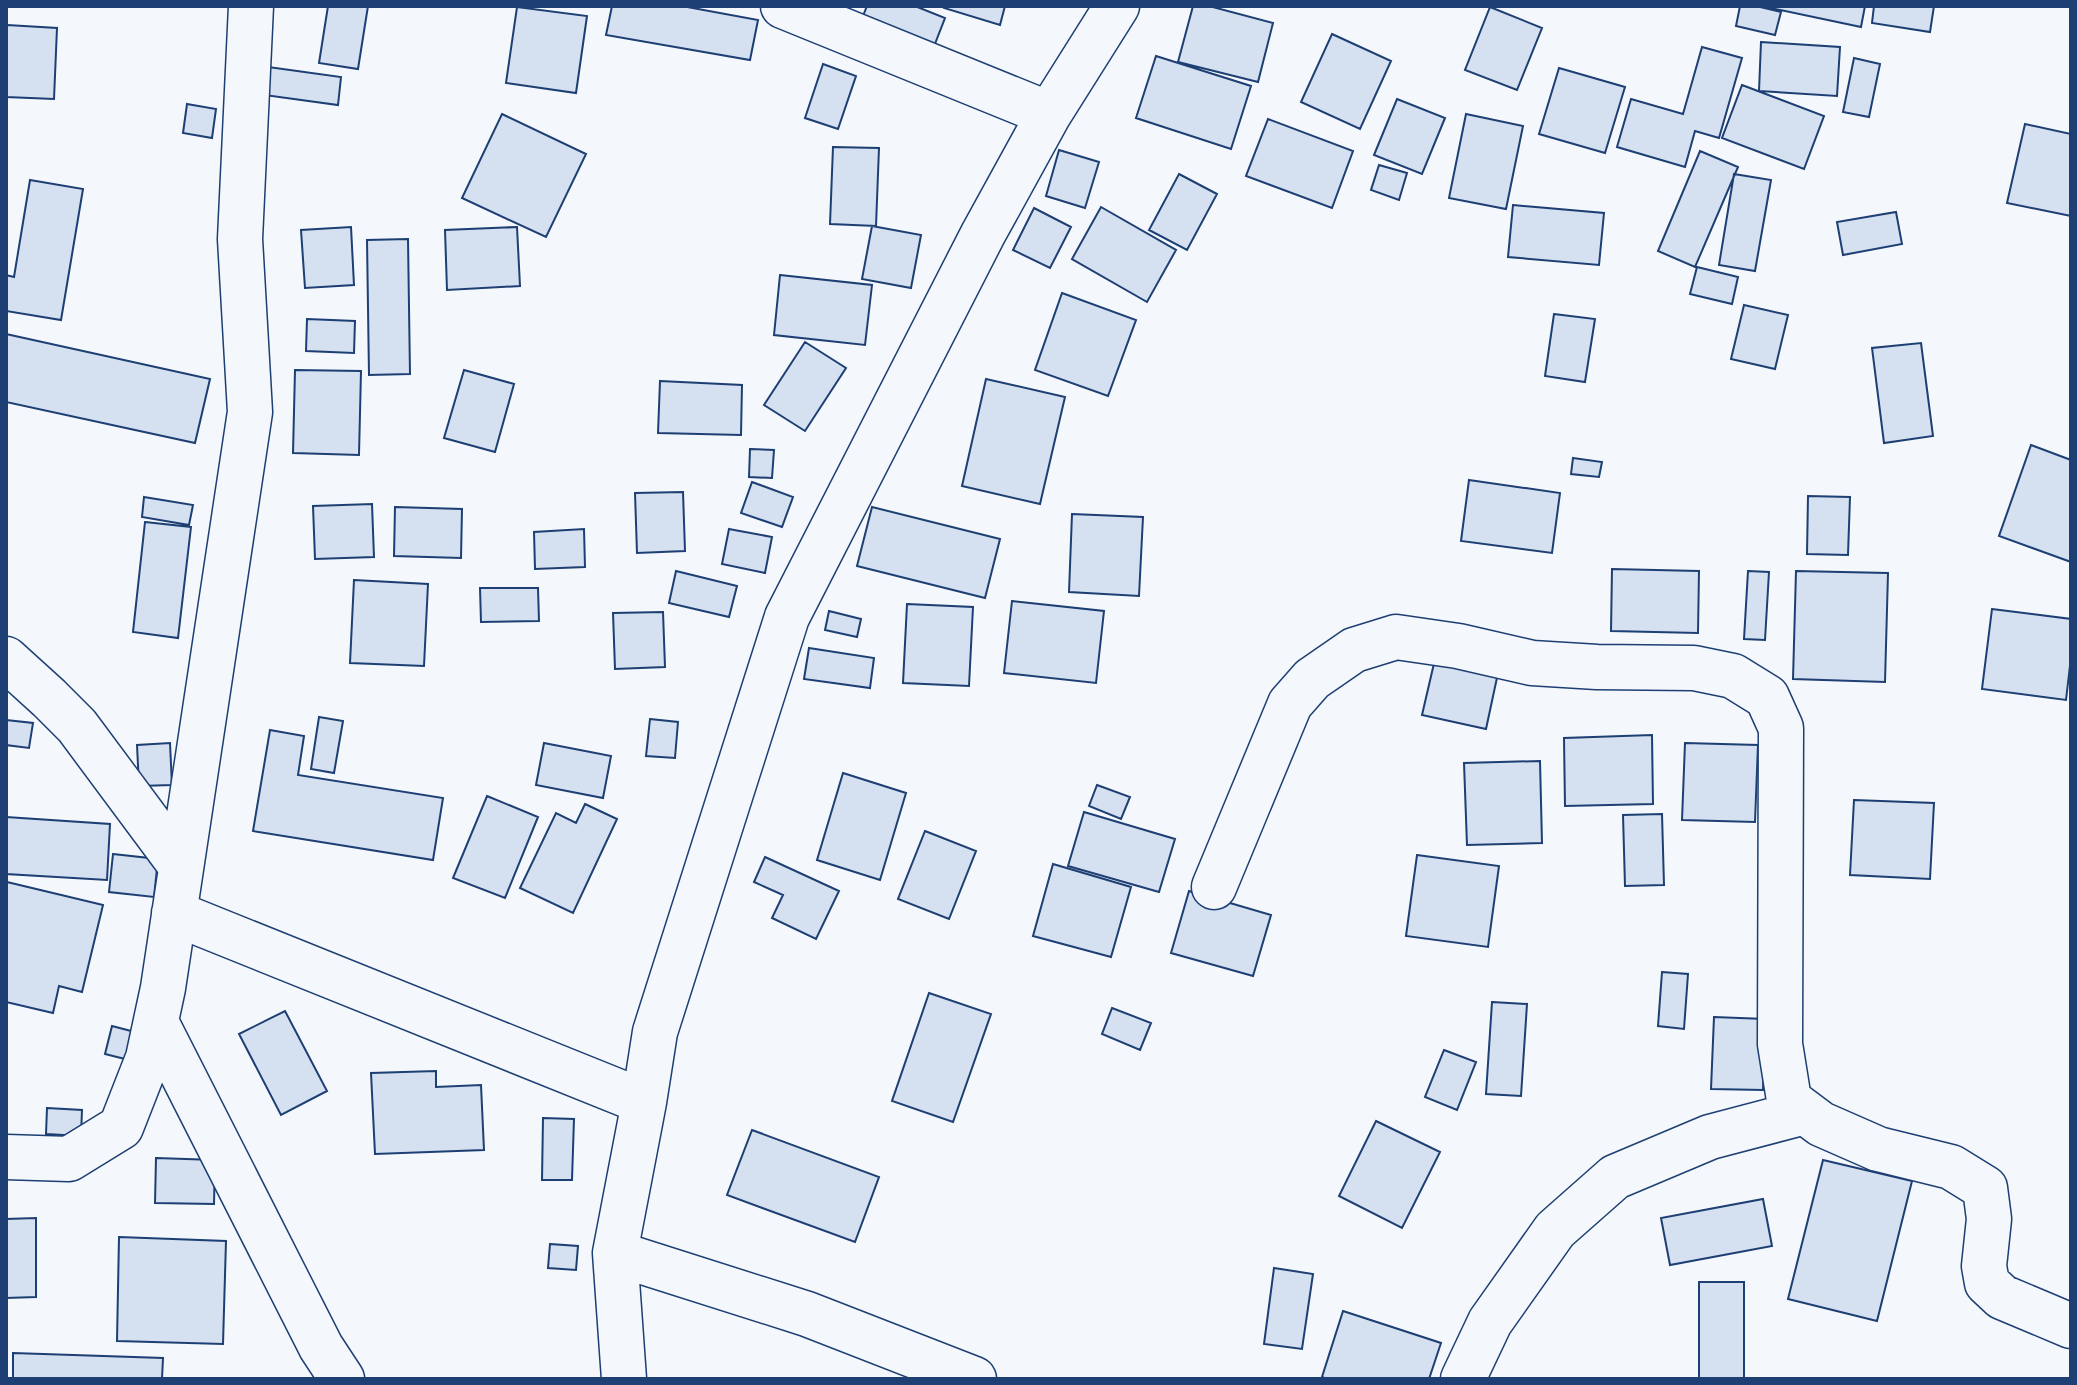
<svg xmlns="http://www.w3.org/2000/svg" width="2077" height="1385" font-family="'Crimson Pro',serif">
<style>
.building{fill:#d5e0f0;stroke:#1d3f73;stroke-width:2}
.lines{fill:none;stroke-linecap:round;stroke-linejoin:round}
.minor-casing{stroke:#1d3f73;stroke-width:47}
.minor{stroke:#f4f7fb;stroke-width:44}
</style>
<rect width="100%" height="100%" fill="#f4f7fb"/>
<path class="building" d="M 328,6 L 368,6 L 358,69 L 319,63 Z
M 612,6 L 682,6 L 758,20 L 750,60 L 606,35 Z
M 867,6 L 915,6 L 945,18 L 931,54 L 859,26 Z
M 945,6 L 1005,6 L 1000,25 L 944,8 Z
M 1193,6 L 1209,6 L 1273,23 L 1258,82 L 1178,62 Z
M 1740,6 L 1756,6 L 1781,12 L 1775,35 L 1736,26 Z
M 1761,6 L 1865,6 L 1861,27 Z
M 1874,6 L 1934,6 L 1930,32 L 1872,23 Z
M 517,7 L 587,16 L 576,93 L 506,83 Z
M 1490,7 L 1542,28 L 1517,90 L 1465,70 Z
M 7,25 L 57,28 L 54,99 L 6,97 Z
M 1332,34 L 1391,61 L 1360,129 L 1301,102 Z
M 1761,42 L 1840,47 L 1837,96 L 1759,91 Z
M 1702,47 L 1742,58 L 1719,138 L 1695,131 L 1685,167 L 1617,147 L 1631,99 L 1683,114 Z
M 1156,56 L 1251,86 L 1231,149 L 1136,118 Z
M 1854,58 L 1880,64 L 1869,117 L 1843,112 Z
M 823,64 L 856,76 L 838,129 L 805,118 Z
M 261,66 L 341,77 L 338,105 L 257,94 Z
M 1559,68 L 1625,87 L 1605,153 L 1539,134 Z
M 1742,85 L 1824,116 L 1804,169 L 1722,138 Z
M 1397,99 L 1445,118 L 1422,174 L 1374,155 Z
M 187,104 L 216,109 L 212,138 L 183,133 Z
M 502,114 L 586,154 L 546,237 L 462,198 Z
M 1466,114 L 1523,126 L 1506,209 L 1449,198 Z
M 1268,119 L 1353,151 L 1332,208 L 1246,176 Z
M 2025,124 L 2071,134 L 2071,216 L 2007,203 Z
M 833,147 L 879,148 L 876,226 L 830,224 Z
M 1059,150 L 1099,162 L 1085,208 L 1046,196 Z
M 1700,151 L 1738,167 L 1695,267 L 1658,251 Z
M 1379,165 L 1407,173 L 1399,200 L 1371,190 Z
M 1179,174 L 1217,194 L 1187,250 L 1149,230 Z
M 1734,174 L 1771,180 L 1755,271 L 1719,265 Z
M 30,180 L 83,189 L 61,320 L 6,311 L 6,275 L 14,277 Z
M 1513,205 L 1604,213 L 1599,265 L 1508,257 Z
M 1101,207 L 1176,250 L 1147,302 L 1072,259 Z
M 1034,208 L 1071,227 L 1050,268 L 1013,250 Z
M 1896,212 L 1902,244 L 1843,255 L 1837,222 Z
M 872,226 L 921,235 L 911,288 L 862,279 Z
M 351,227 L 354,285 L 305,288 L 301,230 Z
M 517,227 L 520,286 L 447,290 L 445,230 Z
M 408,239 L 410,374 L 369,375 L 367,240 Z
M 1697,267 L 1738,277 L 1732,304 L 1690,294 Z
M 780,275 L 872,285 L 865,345 L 774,335 Z
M 1062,293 L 1136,320 L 1108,396 L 1035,370 Z
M 1744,305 L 1788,315 L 1775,369 L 1731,359 Z
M 1554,314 L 1595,319 L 1585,382 L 1545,376 Z
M 307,319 L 355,321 L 354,353 L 306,351 Z
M 6,334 L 210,379 L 195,443 L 6,402 Z
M 805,342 L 846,368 L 805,431 L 764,405 Z
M 1921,343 L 1933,436 L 1884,443 L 1872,348 Z
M 295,370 L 361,371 L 359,455 L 293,453 Z
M 464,370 L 514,384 L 495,452 L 444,438 Z
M 986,379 L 1065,397 L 1040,504 L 962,486 Z
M 660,381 L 742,385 L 741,435 L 658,433 Z
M 2031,445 L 2071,460 L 2071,562 L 1999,536 Z
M 750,449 L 774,450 L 772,478 L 749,477 Z
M 1573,458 L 1602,462 L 1599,477 L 1571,474 Z
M 1469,480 L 1560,493 L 1552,553 L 1461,541 Z
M 752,482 L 793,497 L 782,527 L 741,513 Z
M 683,492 L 685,551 L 637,553 L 635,493 Z
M 1808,496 L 1850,497 L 1848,555 L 1807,554 Z
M 144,497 L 193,505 L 189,525 L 142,517 Z
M 372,504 L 374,557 L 315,559 L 313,506 Z
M 395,507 L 462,509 L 461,558 L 394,556 Z
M 872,507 L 1000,539 L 985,598 L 857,566 Z
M 1072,514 L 1143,517 L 1139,596 L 1069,592 Z
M 145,522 L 191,527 L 178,638 L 133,632 Z
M 584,529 L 585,567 L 535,569 L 534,532 Z
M 729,529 L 772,537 L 765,573 L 722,564 Z
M 1612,569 L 1699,571 L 1698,633 L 1611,631 Z
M 676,571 L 737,586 L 729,617 L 669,603 Z
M 1748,571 L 1769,572 L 1765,640 L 1744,639 Z
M 1796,571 L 1888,573 L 1885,682 L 1793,679 Z
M 354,580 L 428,584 L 424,666 L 350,663 Z
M 480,588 L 538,588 L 539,621 L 481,622 Z
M 1012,601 L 1104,611 L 1096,683 L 1004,673 Z
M 907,604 L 973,607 L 969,686 L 903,683 Z
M 1992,609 L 2071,619 L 2071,657 L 2066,700 L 1982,689 Z
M 829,611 L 861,619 L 857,637 L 825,630 Z
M 663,612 L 665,667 L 615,669 L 613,613 Z
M 809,648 L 874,658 L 870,688 L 804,679 Z
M 1435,659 L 1498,673 L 1486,729 L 1422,715 Z
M 319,717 L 343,721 L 334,773 L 311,769 Z
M 650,719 L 678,722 L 675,758 L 646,756 Z
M 6,720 L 33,723 L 29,748 L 6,745 Z
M 270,730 L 304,736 L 298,775 L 443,798 L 433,860 L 253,831 Z
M 1652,735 L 1653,804 L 1565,806 L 1564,738 Z
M 170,743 L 172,785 L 139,786 L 137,745 Z
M 544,743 L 611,756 L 603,798 L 536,785 Z
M 1685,743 L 1758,745 L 1755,822 L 1682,820 Z
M 1540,761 L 1542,843 L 1467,845 L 1464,763 Z
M 843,773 L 906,793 L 880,880 L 817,860 Z
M 1097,785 L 1130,797 L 1121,819 L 1089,806 Z
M 487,796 L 538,817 L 505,898 L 453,878 Z
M 1854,800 L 1934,803 L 1930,879 L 1850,875 Z
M 585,804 L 617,819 L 573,913 L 520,888 L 556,813 L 576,823 Z
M 1084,812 L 1175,839 L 1159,892 L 1068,866 Z
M 1662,814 L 1664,885 L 1625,886 L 1623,815 Z
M 6,817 L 110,824 L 107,880 L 6,874 Z
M 925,831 L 976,851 L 949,919 L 898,899 Z
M 113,854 L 158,859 L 154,897 L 109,892 Z
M 1417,855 L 1499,866 L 1488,947 L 1406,936 Z
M 765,857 L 839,891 L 816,939 L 772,918 L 783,895 L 754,882 Z
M 1053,864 L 1131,887 L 1111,957 L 1033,936 Z
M 7,882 L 103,905 L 82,992 L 59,986 L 53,1013 L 6,1002 Z
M 1189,891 L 1271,915 L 1253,976 L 1171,953 Z
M 1662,972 L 1688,974 L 1684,1029 L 1658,1026 Z
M 929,993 L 991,1014 L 953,1122 L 892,1101 Z
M 1492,1002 L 1527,1004 L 1521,1096 L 1486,1094 Z
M 1112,1008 L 1151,1023 L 1140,1050 L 1102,1034 Z
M 285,1011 L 327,1091 L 281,1115 L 239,1034 Z
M 1714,1017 L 1765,1019 L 1763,1090 L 1711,1089 Z
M 112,1026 L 135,1032 L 129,1060 L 105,1054 Z
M 1444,1050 L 1476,1062 L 1457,1110 L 1425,1097 Z
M 436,1071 L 436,1087 L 481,1085 L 484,1150 L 375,1154 L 371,1073 Z
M 47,1108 L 82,1110 L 81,1136 L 46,1134 Z
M 543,1118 L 574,1119 L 572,1180 L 542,1180 Z
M 1376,1121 L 1440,1152 L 1402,1228 L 1339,1196 Z
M 752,1130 L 879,1177 L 855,1242 L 727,1195 Z
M 156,1158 L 215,1160 L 214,1204 L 155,1203 Z
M 1823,1160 L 1912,1181 L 1877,1321 L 1788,1299 Z
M 1763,1199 L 1772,1246 L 1670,1265 L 1661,1218 Z
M 36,1218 L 36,1297 L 6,1298 L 6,1219 Z
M 119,1237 L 226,1241 L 223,1344 L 117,1341 Z
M 550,1244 L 578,1246 L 576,1270 L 548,1268 Z
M 1274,1268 L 1313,1274 L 1302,1349 L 1264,1344 Z
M 1699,1282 L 1744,1282 L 1744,1379 L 1699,1379 Z
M 1343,1311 L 1441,1343 L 1429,1379 L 1327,1379 L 1322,1377 Z
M 13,1353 L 163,1358 L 162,1379 L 13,1379 Z"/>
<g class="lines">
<defs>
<path id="minor" d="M 783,6 L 1049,114
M 6,659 L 49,698 L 77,726 L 181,866
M 1214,887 L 1290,704 L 1312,679 L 1354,650 L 1396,637 L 1458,646 L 1532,663 L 1597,667 L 1694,668 L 1733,676 L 1767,697 L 1781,728 L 1780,1044 L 1789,1100 L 1821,1124 L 1878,1149 L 1951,1167 L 1985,1188 L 1989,1219 L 1984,1266 L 1987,1283 L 2002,1297 L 2071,1326
M 174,913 L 644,1102
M 156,1022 L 321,1347 L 342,1379
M 6,1157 L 69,1159 L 121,1127 L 148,1058 L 163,988 L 250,412 L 240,239 L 251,6
M 615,1253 L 807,1314 L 974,1379
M 624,1379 L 615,1253 L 644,1102 L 655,1032 L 787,617 L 983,234 L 1049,114 L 1117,6
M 1463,1379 L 1490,1322 L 1555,1230 L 1615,1177 L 1710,1137 L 1805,1112"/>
</defs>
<use href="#minor" class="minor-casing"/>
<use href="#minor" class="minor"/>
</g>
<rect width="2077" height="1385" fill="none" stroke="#1d3f73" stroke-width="16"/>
</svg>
